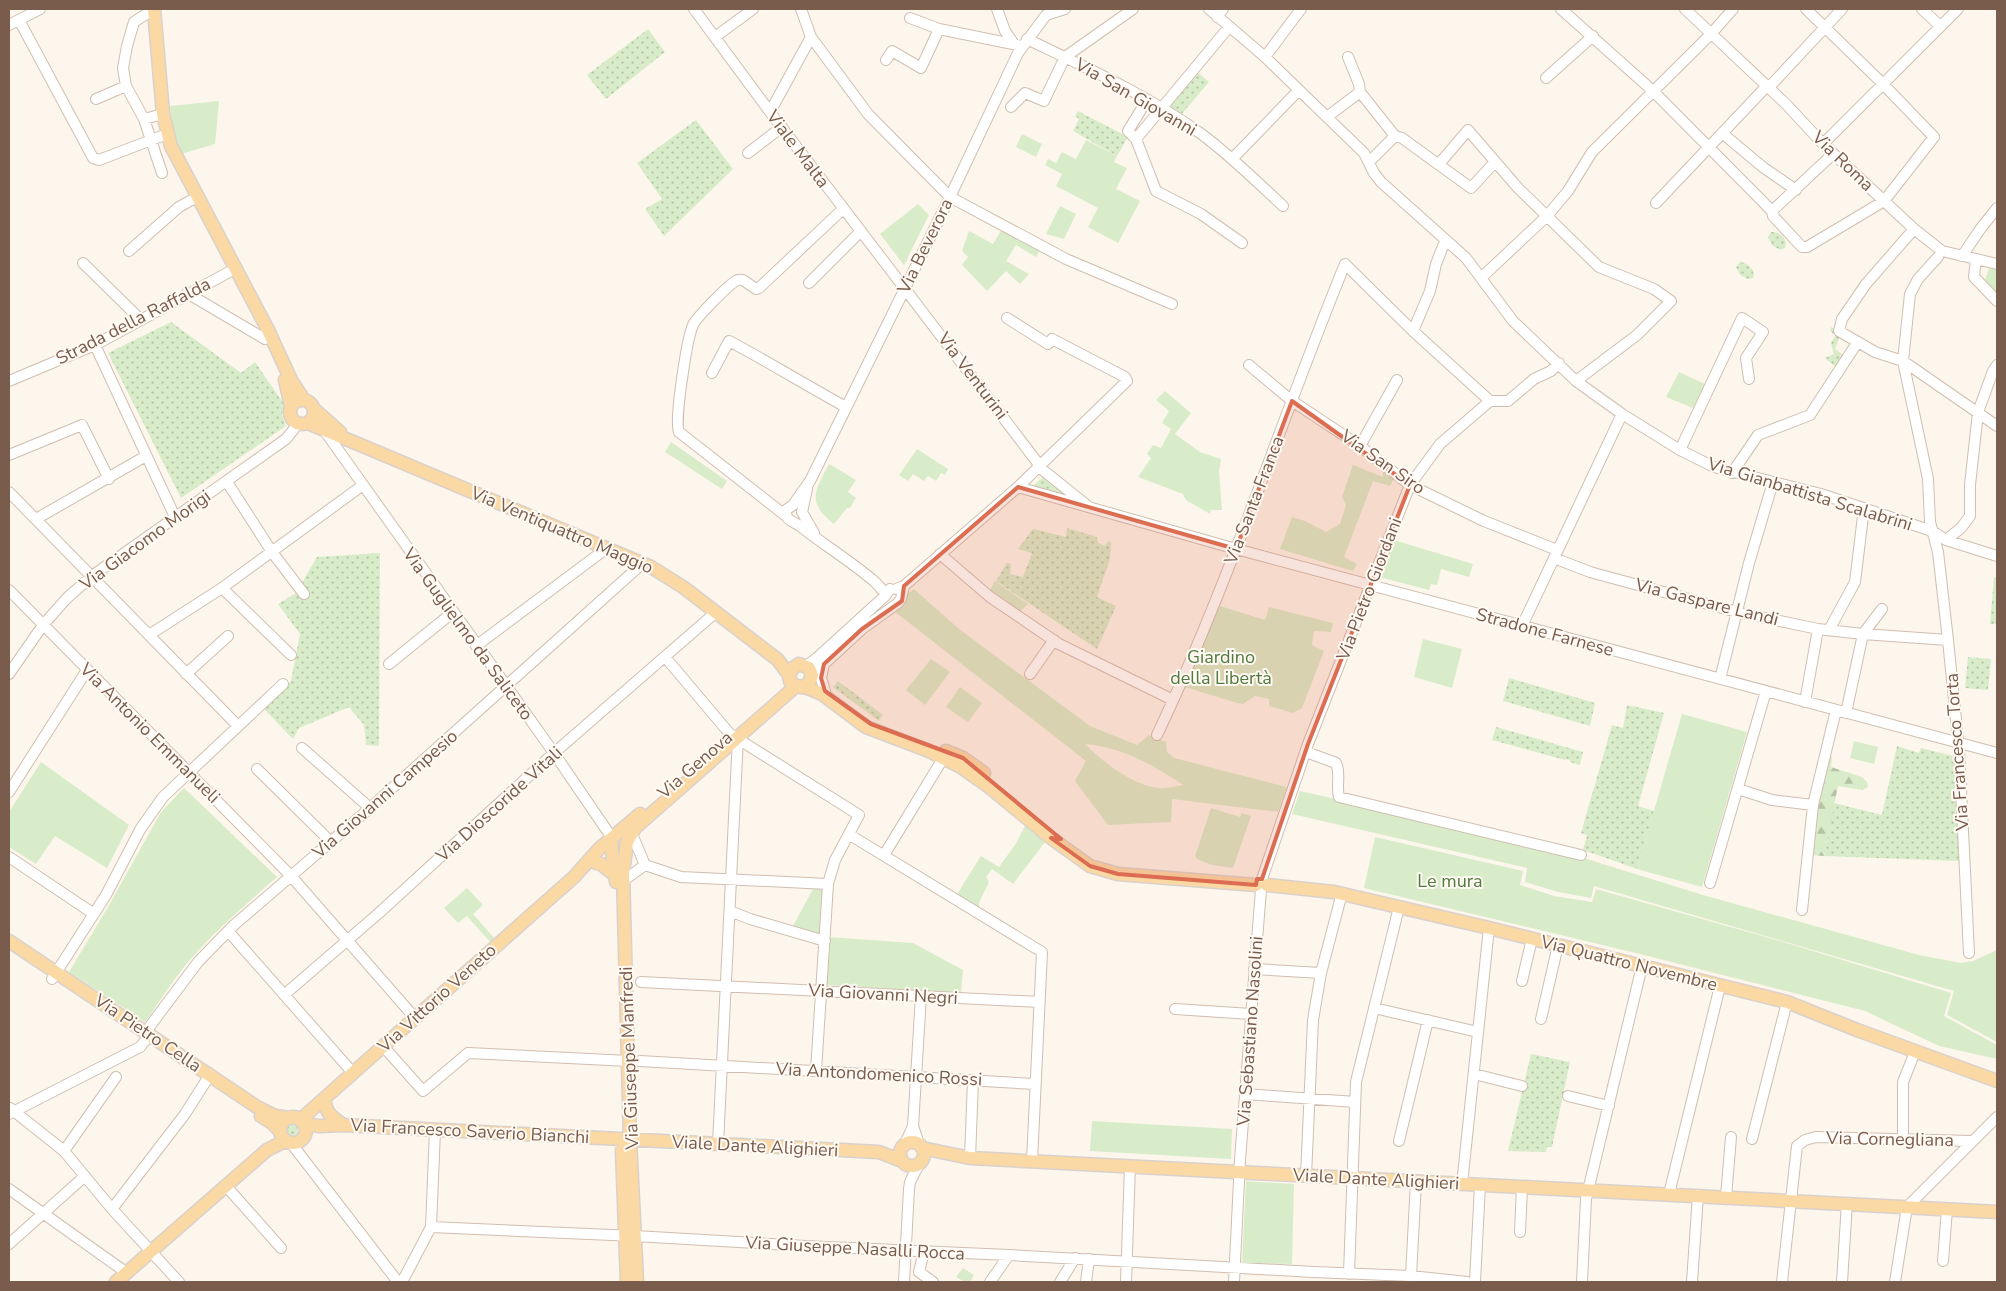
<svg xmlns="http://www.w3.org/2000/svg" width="2006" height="1291" font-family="'Nunito Sans',sans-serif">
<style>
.grass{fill:url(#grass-dots)}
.forest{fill:url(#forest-firs)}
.green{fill:#d8ecc9;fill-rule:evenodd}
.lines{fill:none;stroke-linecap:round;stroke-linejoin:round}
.minor-casing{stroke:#d1beb0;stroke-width:12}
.major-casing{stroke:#dad1cd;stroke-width:15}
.minor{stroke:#fff;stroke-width:10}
.major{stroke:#fbd9a5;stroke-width:12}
.marked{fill:#dc6d51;fill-opacity:0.2;stroke:#dc6d51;stroke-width:4;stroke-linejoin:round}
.labels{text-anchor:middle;stroke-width:4;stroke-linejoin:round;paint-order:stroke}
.street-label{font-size:18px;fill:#7a5c4d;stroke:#fffaf3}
.park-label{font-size:18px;fill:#537a41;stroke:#fffaf3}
</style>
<defs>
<pattern id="grass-dots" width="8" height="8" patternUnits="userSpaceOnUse" patternTransform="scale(1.25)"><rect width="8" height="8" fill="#d8ecc9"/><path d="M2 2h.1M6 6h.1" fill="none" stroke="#b4c2a5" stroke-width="1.8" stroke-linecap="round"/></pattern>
<pattern id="forest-firs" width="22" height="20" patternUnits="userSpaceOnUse" patternTransform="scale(1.25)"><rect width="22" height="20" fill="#d8ecc9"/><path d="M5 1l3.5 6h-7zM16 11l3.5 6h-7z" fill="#b4c2a5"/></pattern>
</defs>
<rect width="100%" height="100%" fill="#fdf6ec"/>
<path class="grass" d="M 648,29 L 665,52 L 606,99 L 587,75 Z
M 1196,71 L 1209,82 L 1180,116 L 1166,107 Z
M 1078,111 L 1128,137 L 1117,156 L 1073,131 L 1079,119 L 1075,116 Z
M 696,120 L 733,169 L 664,236 L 645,209 L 662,199 L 637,163 Z
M 1771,232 C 1780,231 1788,238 1785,248 L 1780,250 L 1772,245 L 1768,237 Z
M 1740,262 C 1748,263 1753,268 1754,275 L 1753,278 L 1748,279 L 1740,275 L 1736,267 Z
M 171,322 L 241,373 L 255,362 L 284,404 L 282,415 L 286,426 L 181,498 L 108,353 Z
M 1831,327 L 1838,331 L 1840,336 L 1835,349 L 1846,357 L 1838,369 L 1825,358 L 1834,354 L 1831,343 L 1835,336 L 1830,330 Z
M 1043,477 L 1065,494 L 1063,495 L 1032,487 Z
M 1067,528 L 1097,537 L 1098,543 L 1105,546 L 1108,541 L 1111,542 L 1110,559 L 1097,597 L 1116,606 L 1097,649 L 996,581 L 1007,563 L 1011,564 L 1010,574 L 1023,577 L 1032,553 L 1018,549 L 1033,529 L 1066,537 Z
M 380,553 L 379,746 L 366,745 L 364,725 L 349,707 L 299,728 L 293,739 L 264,709 L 291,681 L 300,634 L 278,604 L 296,593 L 317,557 Z
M 1994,577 L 1997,577 L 1997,624 L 1990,624 Z
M 1968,657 L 1991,659 L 1988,690 L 1965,688 Z
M 1509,678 L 1595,703 L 1590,726 L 1503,701 Z
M 838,681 L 883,715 L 879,721 L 833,687 Z
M 1627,705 L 1664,713 L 1638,806 L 1654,811 L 1637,869 L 1583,850 L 1587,835 L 1581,833 L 1612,725 L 1623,728 Z
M 1496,727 L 1583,752 L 1580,765 L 1570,762 L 1570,760 L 1565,759 L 1565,760 L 1492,740 Z
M 1897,746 L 1919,753 L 1921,748 L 1957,757 L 1959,861 L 1824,856 L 1834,803 L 1882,815 Z
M 1531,1054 L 1570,1062 L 1552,1147 L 1547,1147 L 1546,1152 L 1508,1151 Z
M286 1130a6 6 0 1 1 12 0a6 6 0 1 1-12 0Z"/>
<path class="forest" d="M 1828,756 L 1832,757 L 1831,767 L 1862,777 L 1867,782 L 1868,787 L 1862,790 L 1838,786 L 1824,856 L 1810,855 L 1816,805 Z"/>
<path class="green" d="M 219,101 L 215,144 L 181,154 L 172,124 L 170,106 Z
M 1022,134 L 1042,144 L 1036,157 L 1016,147 Z
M 1086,140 L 1117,156 L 1114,162 L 1127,168 L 1116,189 L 1140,201 L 1118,243 L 1088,227 L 1098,208 L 1056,186 L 1062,174 L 1045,165 L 1048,159 L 1056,163 L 1062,152 L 1076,159 Z
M 918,204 L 929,215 L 904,265 L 880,234 Z
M 1060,206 L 1076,214 L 1064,239 L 1046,234 Z
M 1002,229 L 1041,249 L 1036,257 L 1016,245 L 1006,261 L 1029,274 L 1020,284 L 1006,271 L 987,291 L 962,265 L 968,257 L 962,251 L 969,231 L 993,244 Z
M 1990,266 L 1997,268 L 1997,294 L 1984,282 Z
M 1679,372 L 1705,384 L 1693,408 L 1666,397 Z
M 1165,391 L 1191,413 L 1175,434 L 1200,452 L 1221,459 L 1219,471 L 1222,510 L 1211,510 L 1210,514 L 1186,500 L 1183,494 L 1138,477 L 1151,458 L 1147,454 L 1153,445 L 1161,448 L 1171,429 L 1162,423 L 1169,411 L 1156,400 Z
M 671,442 L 727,481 L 722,489 L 665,452 Z
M 917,449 L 948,469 L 945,475 L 941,473 L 936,481 L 928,476 L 924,481 L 913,474 L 908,481 L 899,475 Z
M 829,464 L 856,480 L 848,492 L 856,498 L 850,508 L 847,508 L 834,524 C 806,502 815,491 829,464 Z
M 1353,465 L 1383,477 L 1383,471 L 1394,479 L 1390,486 L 1373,481 L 1344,557 L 1357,564 L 1353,571 L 1280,549 L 1292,517 L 1305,521 L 1326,532 L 1340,524 L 1346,505 L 1342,497 Z
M 1394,540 L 1473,564 L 1469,577 L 1441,569 L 1437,585 L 1431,584 L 1429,590 L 1379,577 Z
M 995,581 L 1028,604 L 1018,613 L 988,593 Z
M 914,589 L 959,629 L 1090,726 L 1137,745 L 1149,735 L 1166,742 L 1167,752 L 1174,758 L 1287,787 L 1278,812 L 1172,799 L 1171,822 L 1108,825 L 1075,781 L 1086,761 L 894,611 C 902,606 906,604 907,594 ZM 1085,744 C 1121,747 1154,765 1183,785 C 1176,786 1167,789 1159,788 C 1132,785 1104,763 1085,744 Z
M 1217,605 L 1265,620 L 1269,607 L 1333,623 L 1331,632 L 1314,631 L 1312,645 L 1324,651 L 1302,708 L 1293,713 L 1269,706 L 1269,699 L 1255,696 L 1243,704 L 1237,703 L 1185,687 Z
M 1423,639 L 1462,649 L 1452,688 L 1414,677 Z
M 931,659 L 950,672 L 925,705 L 906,690 Z
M 960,687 L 982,703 L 968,722 L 946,707 Z
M 1682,714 L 1747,732 L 1702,887 L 1637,869 Z
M 1854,741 L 1878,747 L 1874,764 L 1850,758 Z
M 41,762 L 129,825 L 107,868 L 55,836 L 36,864 L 9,847 L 9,812 Z
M 184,788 L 277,877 C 246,904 215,931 188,962 C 172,981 159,1003 145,1022 L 69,972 L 108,907 L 161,812 Z
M 1300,791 L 1545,846 L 1703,895 L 1919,955 L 1961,963 L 1973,961 L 1997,950 L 1997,1042 L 1947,1015 L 1954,991 L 1594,886 L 1591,898 L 1558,892 L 1525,882 L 1527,868 L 1292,814 Z
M 1211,808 L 1240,817 L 1242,813 L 1251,816 L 1233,868 L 1212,865 L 1197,859 L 1195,856 Z
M 1025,826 L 1045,842 L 1013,884 L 992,869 L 986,877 L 989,882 L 979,903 L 979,910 L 956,896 L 981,856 L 999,867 L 1015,845 Z
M 1375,837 L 1523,871 L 1520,885 L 1554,896 L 1592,902 L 1596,889 L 1780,941 L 1951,993 L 1944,1016 L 1997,1045 L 1997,1059 L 1939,1046 L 1865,1011 L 1640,954 L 1364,888 Z
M 467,888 L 483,905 L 473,914 L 495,939 L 491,943 L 467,916 L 458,923 L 444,908 Z
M 813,889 L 821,889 L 826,892 L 821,937 L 793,926 Z
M 828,937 L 913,943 L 963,970 L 961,993 L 826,985 Z
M 1092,1121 L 1232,1129 L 1231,1159 L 1090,1151 Z
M 1246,1181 L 1294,1184 L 1292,1264 L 1242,1263 Z
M 963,1268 L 974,1275 L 970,1282 L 965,1282 L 956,1277 Z"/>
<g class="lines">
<defs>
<path id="minor" d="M 154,9 L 134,22 L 127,46 L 123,68 L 126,86 L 144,119 L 162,173
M 694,9 L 770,112 L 1037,462 L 1044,471 L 1089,507
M 801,9 L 811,37 L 868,114 L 950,197 L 1066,259 L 1172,304
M 997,9 L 1005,31 L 1014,44
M 1209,9 L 1265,57 L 1364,153 L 1374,173 L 1381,182 L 1466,258 L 1513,321 L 1576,381 L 1622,414 L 1680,450 L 1714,467 L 1821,494 L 1932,531 L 1946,540 L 1997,556
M 1561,9 L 1653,91 L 1772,211 L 1773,216 L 1802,247 L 1807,247 L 1884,201 L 1934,137 L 1882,83 L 1806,9
M 1685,9 L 1786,104 L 1823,144 L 1914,229 L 1942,251 L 1997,264
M 1922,9 L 1939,25
M 1046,15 L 1065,9
M 1217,17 L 1223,9
M 910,18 L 939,29 L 1022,46
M 19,20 L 93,158 L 99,160 L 167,134
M 9,25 L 40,9
M 715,37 L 753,9
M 1027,39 C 1085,67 1147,95 1200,133 C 1230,155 1256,181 1283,206
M 1265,57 L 1301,9
M 1348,57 L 1359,84 L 1360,92
M 886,60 L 892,51 L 921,68 L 939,29
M 1546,78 L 1593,36
M 1360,92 L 1395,136
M 96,99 L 126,86
M 1147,100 L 1128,131 L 1136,139 L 1156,191 L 1201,214 L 1242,243
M 1011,107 L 1025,93 L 1044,101 L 1065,57 L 1133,9
M 770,112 L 811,37
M 1327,117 L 1360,92
M 144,119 L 163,114
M 1722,133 L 1764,168 L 1796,190
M 1395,136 L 1402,138 L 1471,188 L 1494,163
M 1136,139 L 1229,27
M 1823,144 L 1958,9
M 748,153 L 782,127
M 1232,159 L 1299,90
M 1370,161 L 1395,136
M 1439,164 L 1468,130 L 1518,188 L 1599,267 L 1654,289 L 1671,301 L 1637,335 L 1576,381
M 1656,203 L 1764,89 L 1773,83 L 1842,9
M 1772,211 L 1833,154
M 1914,229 L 1866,284 L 1842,319 L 1839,331 L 1875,352 L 1903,361 L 1997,426
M 129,251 L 179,207 L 197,197
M 1962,256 L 1981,228 L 1997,208
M 1938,257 L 1918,279 L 1910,294 L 1903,361 L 1928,479 L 1930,522 L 1938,552 L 1948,640 L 1959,749 L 1969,953
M 1976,259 L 1974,277 L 1997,301
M 83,263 L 140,319
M 1481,278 L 1547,216 L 1568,191 L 1592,152 L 1711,34 L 1733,9
M 809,283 L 861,231
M 187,293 L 265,339
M 1413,331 L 1430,291 L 1436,264 L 1445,241
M 95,345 L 175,517
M 1249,365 L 1292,401 L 1360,446 L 1410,485 L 1484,521 L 1557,550
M 712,373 L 729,341 C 769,362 807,386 846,407
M 9,381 L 95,345 L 229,272
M 1490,401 L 1508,401 L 1534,379 L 1551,371 L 1559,363
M 324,430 L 554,753 L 612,838
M 1360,446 L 1397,380
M 1680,450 L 1742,318 L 1763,332 L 1746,358 L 1749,379
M 9,455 L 82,425 L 109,479
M 1732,473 L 1758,435 L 1810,415 L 1857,343
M 227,482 L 272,552 L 304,594
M 1018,487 L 1236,549 L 1997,753
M 807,489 L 802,512 L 814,533
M 9,492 L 237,725
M 786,516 L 679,432 C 674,422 687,338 693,325 C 696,318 728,285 736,281 C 739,279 739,280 743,280 L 756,289 L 759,288 L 843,209
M 36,519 L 146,456
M 1946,540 L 1961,528 L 1970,516 L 1970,485 L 1978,412 L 1993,371 L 1997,365
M 940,554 L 990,597 L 1059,644 L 1173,700
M 1554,558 L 1590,572 L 1737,612 L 1818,629 L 1863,634 L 1948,640
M 222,588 L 291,655
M 896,589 L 904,586 L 1018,487 L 1127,381 L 1125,377 L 1052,339 L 1048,344 L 1007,318
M 9,590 L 291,876 L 415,1018
M 886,594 C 882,590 879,586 875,582 C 852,562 824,545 800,526 C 793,521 785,521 786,510 L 793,505 L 810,481 L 950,197 L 1018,53 L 1046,15
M 1522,626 L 1622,414
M 1829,630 L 1855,582 L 1864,508
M 149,635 L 222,588 L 363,485
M 476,646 L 607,548
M 665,657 L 730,734 L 859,815 L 835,860 L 828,884 L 816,1071
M 389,664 L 452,613
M 824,664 L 821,678 L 825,691
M 806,666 L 818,657 L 885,596 L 890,589
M 9,674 L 43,625 L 67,598 L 92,576 L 286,439 L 298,424
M 186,674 L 228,636
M 1030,674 L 1054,640
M 812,675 L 862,629 L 898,603 L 901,599 L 904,586
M 1720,679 L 1749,563 L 1773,482
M 1805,702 L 1818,629
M 1846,713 L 1863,634 L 1882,609
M 1157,735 C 1230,582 1281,420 1345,264 L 1413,331 L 1490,401
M 302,748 L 370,808
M 1306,752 L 1336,763 C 1341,774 1336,786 1339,797 L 1581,855
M 257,769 L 331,842
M 1738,789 L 1772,800 L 1813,805
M 9,792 L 87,670
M 632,834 L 645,865
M 850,835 L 1042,952 L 1032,1161
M 884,855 L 947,752
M 9,857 L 94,914
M 645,865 L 681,877 L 828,884
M 1262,879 L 1308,744 L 1410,485 L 1440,444 L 1490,401
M 623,881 L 645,865
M 1710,883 L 1766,691
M 1802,910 L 1813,805 L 1836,710
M 730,911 L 750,919 L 825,941
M 228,931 L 353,1073
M 1254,969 L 1321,973
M 52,979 L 106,895 L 141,828 L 163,797 L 283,684
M 1522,981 L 1532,939
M 641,982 L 1040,1002
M 284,995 L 379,913 L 554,753 L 715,613
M 1374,1008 L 1478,1032
M 1175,1009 L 1251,1014
M 1541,1019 L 1558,945
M 383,1046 L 423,1091 L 468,1053 L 629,1061
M 640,1061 L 1035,1084
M 1474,1074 L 1522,1086
M 1245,1094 L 1355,1102
M 1568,1096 L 1609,1106
M 10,1108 L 64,1151 L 112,1209 L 179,1282
M 9,1114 L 140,1047 L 145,1041 L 150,1026 L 198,962 L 234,925 L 370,808 L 643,563
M 1752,1139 L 1787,1002
M 1903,1139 L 1903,1082 L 1915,1052
M 1399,1141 L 1428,1020
M 291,1143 L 398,1282
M 718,1144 L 738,737
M 905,1144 L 913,1126
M 919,1144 L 913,1126 L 921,996
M 64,1151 L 116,1077
M 970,1158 L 973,1080
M 1306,1176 L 1313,1020 L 1321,973 L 1342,893
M 1462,1184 L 1489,928
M 226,1186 L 281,1248
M 9,1189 L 127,1273
M 1669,1194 L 1720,986
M 1726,1197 L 1731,1137
M 112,1209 L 185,1114 L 206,1081
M 431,1227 L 635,1236 L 805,1246 L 1009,1255 L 1314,1272 L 1411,1276 L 1467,1282
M 1520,1232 L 1522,1187
M 9,1244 L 85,1176
M 924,1251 L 919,1272 L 933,1282
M 1943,1261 L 1947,1209
M 1349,1274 L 1356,1082 L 1399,907
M 1411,1276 L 1416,1182
M 402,1282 L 431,1227 L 435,1130
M 904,1282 L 909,1189 L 910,1182 L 919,1164
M 990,1282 L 1009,1255
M 1060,1282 L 1075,1258
M 1086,1282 L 1089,1259
M 1126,1282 L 1130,1166
M 1234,1282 L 1240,1160 L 1261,889
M 1475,1282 L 1480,1185
M 1582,1282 L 1586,1199 L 1642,966
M 1692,1282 L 1698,1195
M 1782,1282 L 1797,1146 L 1805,1140 L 1816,1137 L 1971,1141
M 1842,1282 L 1847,1203
M 1895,1282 L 1907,1207 L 1997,1117"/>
<path id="major" d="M 154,9 L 163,114 L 171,146 L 268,330 L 291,380 L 304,400
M 285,380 L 291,406
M290 412a12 12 0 1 1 24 0a12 12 0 1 1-24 0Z
M 314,409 L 340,432
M 308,423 L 651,567 L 683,587 L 778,660 L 789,675
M 803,687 L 809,683 L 812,675 L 809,668 L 799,664 L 793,668 L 789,675 L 790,681 L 796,686 L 808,688 L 822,694 L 866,727 L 929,751 L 961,767 L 988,786 L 1051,838 L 1090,866 L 1118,874 L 1256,885
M 946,751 L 963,758 L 984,773
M 612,838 C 610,848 615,870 616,882
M 596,863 L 601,864 L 615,875
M 1267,885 L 1334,892 L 1489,928 L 1787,1002 L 1857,1030 L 1997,1081
M 9,941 L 257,1107 L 275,1116 L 290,1118
M 325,1098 C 324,1112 332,1117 343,1125
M 261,1116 L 272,1123 L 280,1131
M280 1130a13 13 0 1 1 26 0a13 13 0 1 1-26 0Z
M 300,1120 L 574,877 L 599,849 L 640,814
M 303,1123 L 318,1126 L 343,1125 L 879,1152 L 902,1161
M900 1154a12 12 0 1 1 24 0a12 12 0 1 1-24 0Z
M 922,1148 L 970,1158 L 1997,1212
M 622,1150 L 627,1282
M 116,1282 L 267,1150 L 285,1141
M 637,1282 L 630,1139 L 623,873 L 627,842 L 635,828 L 796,686"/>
</defs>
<use href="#minor" class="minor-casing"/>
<use href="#major" class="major-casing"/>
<use href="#minor" class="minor"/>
<use href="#major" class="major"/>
</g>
<path class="marked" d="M 1292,401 L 1410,485 L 1308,744 L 1262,879 L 1257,879 L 1256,885 L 1118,874 L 1090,866 L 1051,838 L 1061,839 L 963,758 L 871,724 L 825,691 L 821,678 L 824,664 L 862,629 L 902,601 L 904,586 L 1018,487 L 1236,549 Z"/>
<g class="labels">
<g class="street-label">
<text transform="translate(1136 97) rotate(30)" y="6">Via San Giovanni</text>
<text transform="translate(798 149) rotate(53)" y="6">Viale Malta</text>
<text transform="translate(1843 161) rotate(44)" y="6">Via Roma</text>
<text transform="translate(925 246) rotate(-64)" y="6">Via Beverora</text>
<text transform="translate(133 321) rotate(-27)" y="6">Strada della Raffalda</text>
<text transform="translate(973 376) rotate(53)" y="6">Via Venturini</text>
<text transform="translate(1383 462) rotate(35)" y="6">Via San Siro</text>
<text transform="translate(1810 494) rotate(17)" y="6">Via Gianbattista Scalabrini</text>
<text transform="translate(1254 500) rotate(-69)" y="6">Via Santa Franca</text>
<text transform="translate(562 530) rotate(23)" y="6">Via Ventiquattro Maggio</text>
<text transform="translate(145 540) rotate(-36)" y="6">Via Giacomo Morigi</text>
<text transform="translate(1369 589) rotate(-69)" y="6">Via Pietro Giordani</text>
<text transform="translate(1707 602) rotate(14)" y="6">Via Gaspare Landi</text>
<text transform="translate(1545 632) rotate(15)" y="6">Stradone Farnese</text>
<text transform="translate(468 634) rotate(54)" y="6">Via Guglielmo da Saliceto</text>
<text transform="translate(150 733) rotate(45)" y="6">Via Antonio Emmanueli</text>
<text transform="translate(1957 752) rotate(-94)" y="6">Via Francesco Torta</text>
<text transform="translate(695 765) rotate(-41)" y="6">Via Genova</text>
<text transform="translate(385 794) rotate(-41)" y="6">Via Giovanni Campesio</text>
<text transform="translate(499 804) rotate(-42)" y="6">Via Dioscoride Vitali</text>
<text transform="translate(1629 963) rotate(14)" y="6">Via Quattro Novembre</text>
<text transform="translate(883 994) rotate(3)" y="6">Via Giovanni Negri</text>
<text transform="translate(437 998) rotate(-42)" y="6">Via Vittorio Veneto</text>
<text transform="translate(1250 1031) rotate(-86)" y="6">Via Sebastiano Nasolini</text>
<text transform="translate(148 1033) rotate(34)" y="6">Via Pietro Cella</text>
<text transform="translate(629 1058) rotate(-92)" y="6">Via Giuseppe Manfredi</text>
<text transform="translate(879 1074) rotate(3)" y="6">Via Antondomenico Rossi</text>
<text transform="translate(470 1131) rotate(3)" y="6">Via Francesco Saverio Bianchi</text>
<text transform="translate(1890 1139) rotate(1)" y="6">Via Cornegliana</text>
<text transform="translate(755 1146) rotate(3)" y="6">Viale Dante Alighieri</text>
<text transform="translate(1376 1179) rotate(3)" y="6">Viale Dante Alighieri</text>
<text transform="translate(855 1248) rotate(3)" y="6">Via Giuseppe Nasalli Rocca</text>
</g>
<g class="park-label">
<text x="1221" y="663">Giardino<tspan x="1221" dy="21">della Libertà</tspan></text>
<text x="1450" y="887">Le mura</text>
</g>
</g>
<rect width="2006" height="1291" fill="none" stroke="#7a5c4d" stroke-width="20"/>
</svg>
